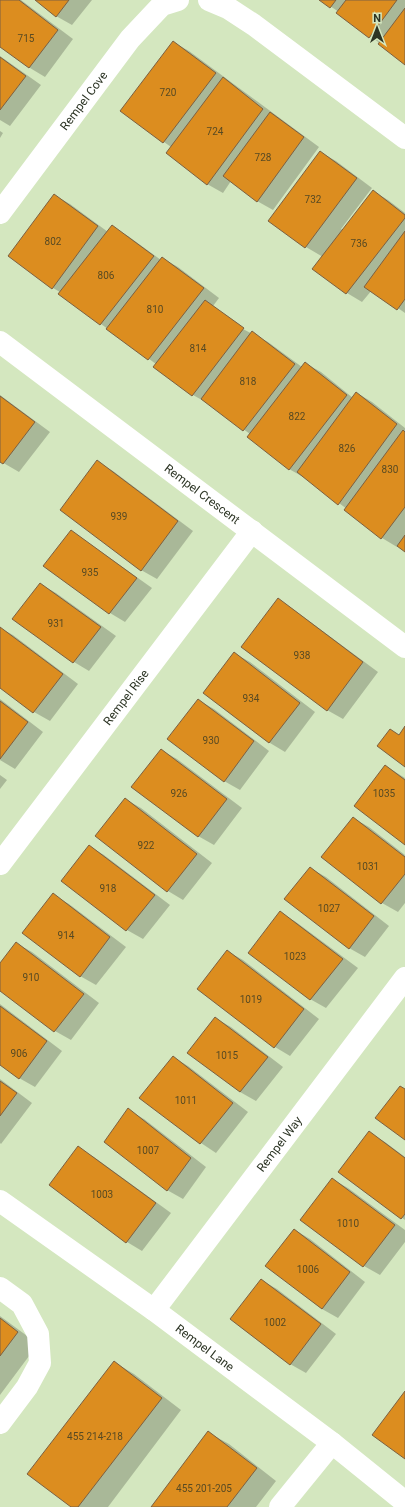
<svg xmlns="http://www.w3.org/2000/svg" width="405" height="1507" font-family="Roboto,sans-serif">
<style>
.shadow{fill:#0003}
.building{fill:#dc8d1f;stroke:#7c6042}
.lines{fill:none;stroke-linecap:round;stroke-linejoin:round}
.minor{stroke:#fff;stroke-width:22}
.labels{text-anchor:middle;stroke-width:3.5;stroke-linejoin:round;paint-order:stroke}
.number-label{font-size:10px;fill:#584a23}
.street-label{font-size:12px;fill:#2c3424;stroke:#d4e7bf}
</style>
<rect width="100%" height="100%" fill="#d4e7bf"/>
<path class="shadow" d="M 0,0 L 21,0 L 73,39 L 45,77 L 30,68 L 0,45 Z
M 36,0 L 92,0 L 72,25 L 56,16 Z
M 321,0 L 405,0 L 405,63 L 380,43 L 370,37 L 338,13 L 339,12 Z
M 173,42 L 189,51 L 319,147 L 273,210 L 257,201 L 231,181 L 223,193 L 207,184 L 171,147 L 164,142 Z
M 0,56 L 41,85 L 10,126 L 0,120 Z
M 0,131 L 3,133 L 0,138 Z
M 320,152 L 336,161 L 372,188 L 341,229 L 343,230 L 373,191 L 388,200 L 405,213 L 405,313 L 372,290 L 362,302 L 347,293 L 314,268 L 323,257 L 306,247 L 270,220 Z
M 54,195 L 70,204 L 108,232 L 112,227 L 128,236 L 161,260 L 162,258 L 178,267 L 219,298 L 213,306 L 243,327 L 240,325 L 239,327 L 268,342 L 302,367 L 305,363 L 321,372 L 353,398 L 357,393 L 372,402 L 405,428 L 405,551 L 398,546 L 397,547 L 382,538 L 345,510 L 347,509 L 305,478 L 289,469 L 250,434 L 209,404 L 193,395 L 156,364 L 101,324 L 60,292 L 53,288 Z
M 0,395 L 50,432 L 19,472 L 0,461 Z
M 98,462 L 113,471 L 193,531 L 157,579 L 141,570 Z
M 71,532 L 86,541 L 152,588 L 125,622 L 110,613 L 44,566 Z
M 40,584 L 56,593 L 116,636 L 89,671 L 74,662 Z
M 278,600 L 293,609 L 378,672 L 343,719 L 327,710 Z
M 0,628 L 13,635 L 78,684 L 50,721 L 34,712 L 0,687 Z
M 234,653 L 250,662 L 315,712 L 285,752 L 270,743 L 204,692 Z
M 0,699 L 43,732 L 15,769 L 0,760 Z
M 198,700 L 214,709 L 269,751 L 240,790 L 224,781 Z
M 161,750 L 177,759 L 242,808 L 214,845 L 198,836 Z
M 386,766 L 405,778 L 405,844 Z
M 0,775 L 7,780 L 0,789 Z
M 125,799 L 141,808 L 212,863 L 183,900 L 168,891 Z
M 353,818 L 369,827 L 405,855 L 405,903 L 398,912 L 382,903 L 323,857 Z
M 89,846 L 104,855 L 170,905 L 143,939 L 127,930 L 62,881 Z
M 310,868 L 326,877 L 389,926 L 365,957 L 349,948 Z
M 53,895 L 69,904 L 126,947 L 96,985 L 80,976 Z
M 281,913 L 296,922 L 358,968 L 326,1008 L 310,999 Z
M 16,943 L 32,952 L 99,1003 L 71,1040 L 55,1031 L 0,990 L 0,965 Z
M 227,951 L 243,960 L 319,1019 L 290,1056 L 275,1047 L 198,989 Z
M 0,1004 L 62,1051 L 35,1087 L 19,1078 L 0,1063 Z
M 215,1018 L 231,1027 L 283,1067 L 256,1101 L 240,1092 Z
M 173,1057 L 188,1066 L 248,1112 L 216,1153 L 201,1143 L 141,1098 Z
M 0,1079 L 32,1103 L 1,1144 L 0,1143 Z
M 128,1110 L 144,1119 L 206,1167 L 183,1199 L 167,1190 Z
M 369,1133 L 385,1142 L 405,1157 L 405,1220 L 339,1171 Z
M 78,1148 L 94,1157 L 171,1213 L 142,1251 L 127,1242 Z
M 332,1179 L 348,1188 L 405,1230 L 405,1242 L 380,1275 L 364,1266 L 301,1220 Z
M 295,1230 L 310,1239 L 365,1282 L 338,1318 L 322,1309 L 267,1266 Z
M 261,1280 L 277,1289 L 336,1334 L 306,1373 L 290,1364 Z
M 0,1316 L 38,1344 L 0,1395 Z
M 114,1362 L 134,1374 L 181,1410 L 108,1507 L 72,1507 Z
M 209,1433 L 229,1444 L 276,1481 L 256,1507 L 152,1507 Z"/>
<path class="building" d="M 0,0 L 19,0 L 58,30 L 29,68 L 0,47 Z
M 35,0 L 69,0 L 56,17 Z
M 319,0 L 336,0 L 330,8 Z
M 346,0 L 397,0 L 369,38 L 336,13 Z
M 405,8 L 405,65 L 378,44 Z
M 173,41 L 216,73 L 163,143 L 120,111 Z
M 0,57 L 26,76 L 0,110 Z
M 223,77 L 263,109 L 207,185 L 166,153 Z
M 270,112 L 304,137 L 257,202 L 223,176 Z
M 320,151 L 357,178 L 305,248 L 268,221 Z
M 373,190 L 405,215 L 405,218 L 346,294 L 312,269 Z
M 54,194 L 98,226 L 52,289 L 8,256 Z
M 112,225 L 154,256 L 100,325 L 58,294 Z
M 405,231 L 405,299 L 397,310 L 364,287 Z
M 162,257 L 204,288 L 148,360 L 106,329 Z
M 205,300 L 244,328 L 192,396 L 153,367 Z
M 252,331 L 295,364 L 243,431 L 201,399 Z
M 305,362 L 347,395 L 289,470 L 247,437 Z
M 356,392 L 397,424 L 338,505 L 297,472 Z
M 0,396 L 35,422 L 3,464 L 0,462 Z
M 403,430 L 405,432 L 405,507 L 381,539 L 344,510 Z
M 97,460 L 178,521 L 141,571 L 60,510 Z
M 71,530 L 137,578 L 109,614 L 43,566 Z
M 405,535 L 405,552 L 397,546 Z
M 40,583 L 101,627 L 73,663 L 12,619 Z
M 278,598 L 363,662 L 327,711 L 241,647 Z
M 0,627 L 63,674 L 33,713 L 0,688 Z
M 234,652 L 300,703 L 269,743 L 203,693 Z
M 198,699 L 254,741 L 224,782 L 167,739 Z
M 0,701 L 28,722 L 0,759 Z
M 405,726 L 405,767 L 377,746 L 390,729 L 399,735 Z
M 161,749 L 227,799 L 198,837 L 131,787 Z
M 385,765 L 405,780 L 405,845 L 354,806 Z
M 125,798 L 197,854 L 167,892 L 95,836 Z
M 353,817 L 405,857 L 405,874 L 381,904 L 321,857 Z
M 89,845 L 155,895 L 126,931 L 61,881 Z
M 310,867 L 374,916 L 349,949 L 284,899 Z
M 53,893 L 110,937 L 80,977 L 22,933 Z
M 280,911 L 343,959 L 310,1000 L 248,953 Z
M 16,942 L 84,994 L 54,1032 L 0,991 L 0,963 Z
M 227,950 L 304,1009 L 274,1048 L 197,989 Z
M 0,1006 L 47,1041 L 19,1079 L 0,1065 Z
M 215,1017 L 268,1057 L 240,1092 L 187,1053 Z
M 173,1056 L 233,1103 L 200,1144 L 139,1098 Z
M 0,1081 L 17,1093 L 0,1116 Z
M 400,1086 L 405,1089 L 405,1140 L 375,1118 Z
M 128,1108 L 191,1158 L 167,1191 L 104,1142 Z
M 369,1131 L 405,1158 L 405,1214 L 401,1219 L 338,1172 Z
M 78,1146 L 156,1203 L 126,1243 L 49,1185 Z
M 332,1178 L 395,1225 L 363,1267 L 300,1220 Z
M 294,1229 L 350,1272 L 322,1309 L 265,1266 Z
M 261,1279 L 321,1324 L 290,1365 L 230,1319 Z
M 0,1318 L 18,1332 L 0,1356 Z
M 114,1361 L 162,1398 L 78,1507 L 71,1507 L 27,1474 Z
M 405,1391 L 405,1459 L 372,1435 Z
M 208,1431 L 257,1468 L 227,1507 L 151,1507 Z"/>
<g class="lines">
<g class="minor">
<path d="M 209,0 L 228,8 L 254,25 L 405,138"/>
<path id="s1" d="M 0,213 L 130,39 L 162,5 L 178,0"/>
<path id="s2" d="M 0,342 L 405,647"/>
<path id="s3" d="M 0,864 L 252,531"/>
<path id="s4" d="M 0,1201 L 154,1310 L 332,1443 L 405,1502"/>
<path d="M 0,1288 L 22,1304 L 38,1334 L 40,1363 L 27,1387 L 0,1423"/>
<path id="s5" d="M 154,1310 L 405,978"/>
<path d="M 280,1507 L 332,1443"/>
</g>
</g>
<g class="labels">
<g class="number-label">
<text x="26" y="42">715</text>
<text x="168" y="96">720</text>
<text x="215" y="135">724</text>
<text x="263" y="161">728</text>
<text x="313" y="203">732</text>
<text x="53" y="245">802</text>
<text x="359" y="247">736</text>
<text x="106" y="279">806</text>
<text x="155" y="313">810</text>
<text x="198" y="352">814</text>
<text x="248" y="385">818</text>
<text x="297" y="420">822</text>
<text x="347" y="452">826</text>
<text x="390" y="473">830</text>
<text x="119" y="520">939</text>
<text x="90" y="576">935</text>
<text x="56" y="627">931</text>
<text x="302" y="659">938</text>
<text x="251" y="702">934</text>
<text x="211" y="744">930</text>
<text x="179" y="797">926</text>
<text x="384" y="797">1035</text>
<text x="146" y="849">922</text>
<text x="368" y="870">1031</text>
<text x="108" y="892">918</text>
<text x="329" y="912">1027</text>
<text x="66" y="939">914</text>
<text x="295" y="960">1023</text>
<text x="31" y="981">910</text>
<text x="251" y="1003">1019</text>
<text x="19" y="1057">906</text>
<text x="227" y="1059">1015</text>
<text x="186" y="1104">1011</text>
<text x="148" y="1154">1007</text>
<text x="102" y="1198">1003</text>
<text x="348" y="1227">1010</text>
<text x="308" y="1273">1006</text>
<text x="275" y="1326">1002</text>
<text x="95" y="1440">455 214-218</text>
<text x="204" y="1492">455 201-205</text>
</g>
<g class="street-label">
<text dy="4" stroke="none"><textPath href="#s1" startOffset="140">Rempel Cove</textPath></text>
<text dy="4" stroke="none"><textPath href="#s2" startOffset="253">Rempel Crescent</textPath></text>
<text dy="4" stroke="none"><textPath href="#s3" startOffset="209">Rempel Rise</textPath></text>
<text dy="4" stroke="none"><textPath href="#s5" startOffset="208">Rempel Way</textPath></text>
<text dy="4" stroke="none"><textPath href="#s4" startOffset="252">Rempel Lane</textPath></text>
</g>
</g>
<g transform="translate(377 28)" stroke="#d4e7bf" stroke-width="3" paint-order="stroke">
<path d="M0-3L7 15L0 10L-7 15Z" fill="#2c3424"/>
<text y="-6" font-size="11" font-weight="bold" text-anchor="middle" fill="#2c3424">N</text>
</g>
</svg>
